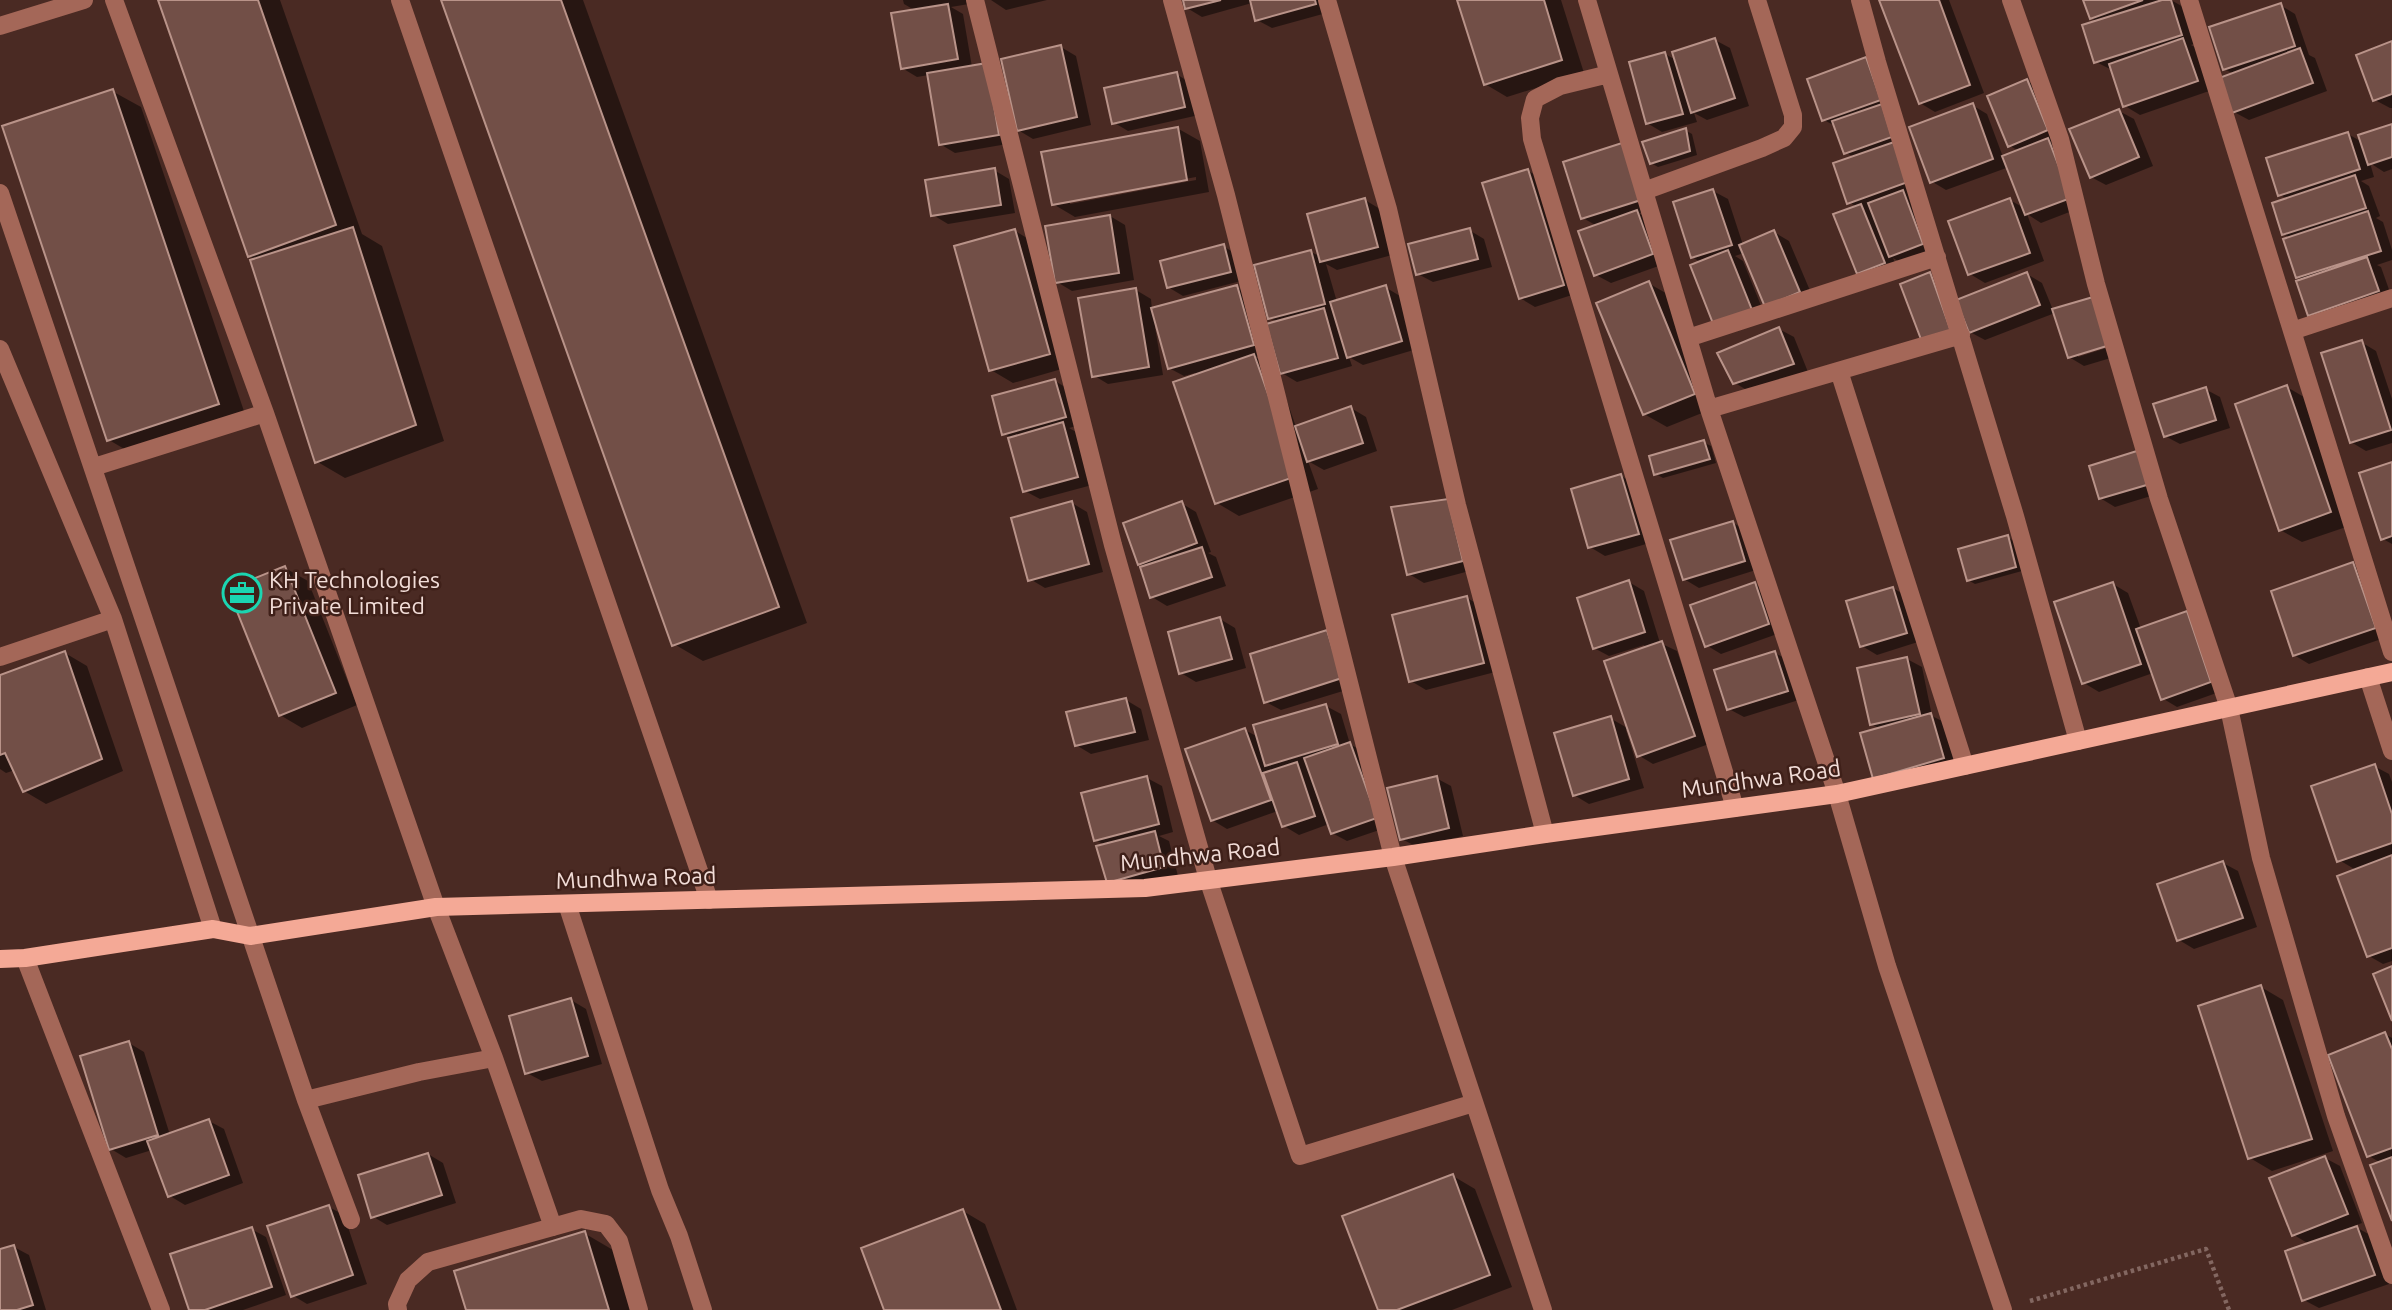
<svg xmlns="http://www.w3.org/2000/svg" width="2392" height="1310" font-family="Ubuntu,sans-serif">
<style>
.shadow{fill:#0007;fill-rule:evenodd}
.building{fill:#724f47;stroke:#b99389;stroke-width:2}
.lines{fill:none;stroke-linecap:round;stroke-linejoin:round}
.path{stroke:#836761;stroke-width:4.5;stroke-dasharray:3.5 3.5;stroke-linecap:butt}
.minor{stroke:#a46758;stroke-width:18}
.major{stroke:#f4a996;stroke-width:18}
.labels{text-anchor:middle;stroke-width:5;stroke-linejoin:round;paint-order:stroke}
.poi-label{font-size:23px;fill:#f2ddd8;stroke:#3f2019;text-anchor:start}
.street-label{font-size:23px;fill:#f2ddd8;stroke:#3f2019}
</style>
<rect width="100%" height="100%" fill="#4a2a23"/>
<path class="shadow" d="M 160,0 L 280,0 L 362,234 L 382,246 L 444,441 L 345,478 L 316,461 L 257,260 L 249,256 Z
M 442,0 L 583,0 L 807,623 L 703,661 L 674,644 Z
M 903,0 L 974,0 L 975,3 L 951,7 L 963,14 L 972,67 L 1013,143 L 955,153 L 940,144 L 929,75 L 917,77 L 902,68 L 916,11 L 904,4 Z
M 991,0 L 1047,0 L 1006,10 Z
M 1185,0 L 1327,0 L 1330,12 L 1272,28 L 1257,20 L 1252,3 L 1202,17 L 1187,8 Z
M 1459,0 L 1561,0 L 1584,73 L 1507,97 L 1485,84 Z
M 1881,0 L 1949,0 L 1984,93 L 1935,112 L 1920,103 Z
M 2085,0 L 2171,0 L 2185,8 L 2196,43 L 2191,45 L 2198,49 L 2212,90 L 2140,115 L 2125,106 L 2112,70 L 2096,62 L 2098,22 L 2091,18 Z
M 2280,5 L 2295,14 L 2309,55 L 2315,58 L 2327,91 L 2249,120 L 2234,112 L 2234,74 L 2224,69 Z
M 1715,40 L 1730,48 L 1749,106 L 1707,120 L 1694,113 L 1697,122 L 1662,132 L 1647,123 L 1665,54 L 1676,60 Z
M 2392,43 L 2392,108 L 2390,108 L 2375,100 Z
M 1061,47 L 1076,56 L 1091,125 L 1033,139 L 1018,130 Z
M 1866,59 L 1881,68 L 1937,253 L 1905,265 L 1893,258 L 1899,272 L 1873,281 L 1858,273 L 1857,207 L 1849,202 L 1854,157 L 1845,152 L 1837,127 L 1824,120 Z
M 1176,74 L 1191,83 L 1199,115 L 1128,131 L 1113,122 Z
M 2027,81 L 2042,90 L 2085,206 L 2041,223 L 2027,214 L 2044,261 L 1985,283 L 1970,274 L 2010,200 L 2024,208 L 2009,167 L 1946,190 L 1931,181 L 1972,105 L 1987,114 L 2003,157 L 2019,151 L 2010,146 Z
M 112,91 L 141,107 L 247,420 L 138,457 L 109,440 Z
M 2119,111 L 2134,119 L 2153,166 L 2106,185 L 2091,177 Z
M 2392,126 L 2392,169 L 2384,172 L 2370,163 L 2374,177 L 2361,181 L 2369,186 L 2380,216 L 2376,218 L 2383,222 L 2392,250 L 2392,260 L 2377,265 L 2381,267 L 2392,298 L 2324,323 L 2309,314 L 2303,280 L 2297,277 L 2291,238 L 2283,234 L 2287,199 L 2279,194 L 2348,134 L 2362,142 Z
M 1177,128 L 1200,141 L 1209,192 L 1075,217 L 1053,204 ZM 1196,177 L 1196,180 L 1070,204 L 1070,200 Z
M 1685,130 L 1692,134 L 1697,155 L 1658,167 L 1651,163 Z
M 1637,153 L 1655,208 L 1639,213 L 1651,221 L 1667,263 L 1611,283 L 1596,275 L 1597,226 L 1583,218 Z
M 994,170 L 1009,179 L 1015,213 L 948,224 L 933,215 Z
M 1528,171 L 1543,179 L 1578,293 L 1535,307 L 1520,298 Z
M 1713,191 L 1728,199 L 1743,245 L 1774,232 L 1789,241 L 1814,300 L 1781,314 L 1744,253 L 1735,256 L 1743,261 L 1766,318 L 1730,333 L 1702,263 L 1692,257 Z
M 1365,200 L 1380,209 L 1392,255 L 1337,270 L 1326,264 L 1337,302 L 1385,287 L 1400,296 L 1417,349 L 1363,365 L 1349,357 L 1352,366 L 1297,382 L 1282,373 L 1278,322 L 1270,318 L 1311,252 L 1321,257 Z
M 1110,216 L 1125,225 L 1134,280 L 1072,291 L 1057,282 Z
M 1469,230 L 1484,239 L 1492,267 L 1433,282 L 1418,274 Z
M 1015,231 L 1037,244 L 1072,366 L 1013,383 L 991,370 Z
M 1223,246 L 1238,255 L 1245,280 L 1183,296 L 1168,287 Z
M 2027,274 L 2042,283 L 2053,310 L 2093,298 L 2108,307 L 2124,354 L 2084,366 L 2069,357 L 2055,313 L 1985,340 L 1970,332 L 1959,301 ZM 2118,341 L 2119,344 L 2078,357 L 2078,353 Z
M 1648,283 L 1671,296 L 1717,407 L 1667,427 L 1644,414 Z
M 1236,287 L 1251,295 L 1268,353 L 1255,357 L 1276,369 L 1296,427 L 1351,408 L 1366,417 L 1377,451 L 1324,470 L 1308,461 L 1318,489 L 1239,516 L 1217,503 L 1195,373 L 1184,376 L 1169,368 L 1158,326 L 1155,327 L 1163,375 L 1108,384 L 1093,375 L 1136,290 L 1151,299 L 1152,310 Z
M 1779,329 L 1794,337 L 1808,372 L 1750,392 L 1735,383 Z
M 2361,342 L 2376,351 L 2392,399 L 2392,443 L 2366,451 L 2351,442 Z
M 1055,381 L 1070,390 L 1080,425 L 1069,428 L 1078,433 L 1092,485 L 1040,499 L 1025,491 L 1010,437 L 1003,433 Z
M 2287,387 L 2309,400 L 2352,525 L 2302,542 L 2280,530 Z
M 2205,389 L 2220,397 L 2230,428 L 2180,444 L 2165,436 Z
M 1703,442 L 1711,446 L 1716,463 L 1663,478 L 1656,474 Z
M 2140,452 L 2164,492 L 2115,507 L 2100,498 Z
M 2392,464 L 2392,544 L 2383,539 Z
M 1621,476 L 1636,484 L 1653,542 L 1605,556 L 1590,547 Z
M 1072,503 L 1087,512 L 1103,572 L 1045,588 L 1030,579 Z
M 1181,503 L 1196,512 L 1211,552 L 1208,553 L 1216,557 L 1226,586 L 1167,606 L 1152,597 L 1146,567 L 1139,564 Z
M 1393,508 L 1477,569 L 1424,583 L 1409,574 Z
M 1733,523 L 1748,531 L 1759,569 L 1699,588 L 1684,579 Z
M 2007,537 L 2014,541 L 2022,571 L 1975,584 L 1968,580 Z
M 2352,564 L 2367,573 L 2390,636 L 2309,664 L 2294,655 Z
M 285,568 L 308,581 L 357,705 L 302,728 L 280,715 Z
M 1629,582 L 1644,591 L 1660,643 L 1677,651 L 1709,744 L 1653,764 L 1638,755 L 1629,729 L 1626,730 L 1644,788 L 1589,804 L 1574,795 L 1610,718 L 1629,729 L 1646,648 L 1644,645 L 1609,656 L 1594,648 Z
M 1755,584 L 1769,592 L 1783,632 L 1721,654 L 1706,645 Z
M 2113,584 L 2128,593 L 2141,629 L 2187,613 L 2201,622 L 2225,690 L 2177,707 L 2162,698 L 2153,673 L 2099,692 L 2084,683 Z
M 1893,588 L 1908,597 L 1921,641 L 1877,655 L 1862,646 Z
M 1467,598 L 1482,606 L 1499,671 L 1426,690 L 1411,681 Z
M 1220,619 L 1235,628 L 1246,668 L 1196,682 L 1181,673 Z
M 1327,632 L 1356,687 L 1281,710 L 1266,702 Z
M 65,653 L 87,666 L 123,771 L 46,804 L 24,791 L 15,770 L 6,773 L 0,769 L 0,677 Z
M 1775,653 L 1790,661 L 1802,699 L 1744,717 L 1729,709 Z
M 1907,659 L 1922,667 L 1932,716 L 1946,723 L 1958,766 L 1890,786 L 1881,729 L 1871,724 Z
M 1126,700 L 1141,709 L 1149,740 L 1091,754 L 1076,745 Z
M 1326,706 L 1341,714 L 1350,744 L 1365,753 L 1391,826 L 1347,841 L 1332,833 L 1329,824 L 1299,835 L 1284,826 L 1278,811 L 1227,829 L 1212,820 L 1245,730 L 1258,737 Z
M 2374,766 L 2389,774 L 2392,782 L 2392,961 L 2383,964 L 2369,956 L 2356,870 L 2339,860 Z
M 1147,778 L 1162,786 L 1173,832 L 1159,836 L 1169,841 L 1178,876 L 1123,891 L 1109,882 L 1106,846 L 1096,840 Z
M 1436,778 L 1451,786 L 1463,836 L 1417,847 L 1402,839 Z
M 2223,863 L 2238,871 L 2257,927 L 2194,949 L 2179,940 Z
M 2261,987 L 2283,1000 L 2333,1151 L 2272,1171 L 2250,1158 Z
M 571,1000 L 586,1009 L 602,1064 L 542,1081 L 527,1073 Z
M 2385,1034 L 2392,1038 L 2392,1216 L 2381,1163 L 2369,1156 Z
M 129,1043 L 144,1052 L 170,1135 L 209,1121 L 224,1129 L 243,1183 L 185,1205 L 170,1196 L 152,1150 L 126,1158 L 111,1149 Z
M 428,1154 L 443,1163 L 456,1203 L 387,1225 L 372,1216 Z
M 2325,1158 L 2340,1166 L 2362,1223 L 2354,1226 L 2372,1236 L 2389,1284 L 2319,1308 L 2304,1300 L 2309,1244 L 2294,1235 L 2271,1179 Z
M 1453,1176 L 1475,1189 L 1512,1287 L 1452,1310 L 1379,1310 Z
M 329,1207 L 344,1215 L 367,1284 L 307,1304 L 292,1295 Z
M 963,1211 L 985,1224 L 1017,1310 L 886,1310 Z
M 251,1229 L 266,1237 L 286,1295 L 243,1310 L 191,1310 Z
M 584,1233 L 613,1250 L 632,1310 L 468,1310 Z
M 14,1247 L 29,1255 L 46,1310 L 0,1310 L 0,1251 Z"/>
<path class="building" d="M 158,0 L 258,0 L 336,225 L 248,257 Z
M 441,0 L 561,0 L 779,607 L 672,646 Z
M 1183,0 L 1221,0 L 1185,9 Z
M 1250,0 L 1315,0 L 1316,4 L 1255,21 Z
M 1457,0 L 1544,0 L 1562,60 L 1484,85 Z
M 1879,0 L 1939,0 L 1970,85 L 1919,104 Z
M 2083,0 L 2143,0 L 2090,19 Z
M 2162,0 L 2171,0 L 2182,35 L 2094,63 L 2082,25 Z
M 2281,3 L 2295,46 L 2223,70 L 2209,27 Z
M 948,4 L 958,59 L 901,69 L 891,13 Z
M 1715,38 L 1735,98 L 1691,113 L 1672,52 Z
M 2183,38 L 2198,81 L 2123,107 L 2109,64 Z
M 2392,41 L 2392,94 L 2373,101 L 2356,55 Z
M 1061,45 L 1077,117 L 1017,131 L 1001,59 Z
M 2300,48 L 2313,83 L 2232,113 L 2219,78 Z
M 1665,52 L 1683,114 L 1646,124 L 1629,62 Z
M 1866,57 L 1881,100 L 1822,121 L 1807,79 Z
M 987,63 L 999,135 L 939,145 L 927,73 Z
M 1177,72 L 1185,107 L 1112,124 L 1104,88 Z
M 2027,79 L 2048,130 L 2008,147 L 1987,96 Z
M 113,89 L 219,404 L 107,441 L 2,126 Z
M 1973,103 L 1993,159 L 1930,183 L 1909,127 Z
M 1882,104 L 1892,137 L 1844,154 L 1832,121 Z
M 2119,109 L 2139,157 L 2090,178 L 2069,129 Z
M 2392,124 L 2392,157 L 2368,165 L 2358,135 Z
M 1178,127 L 1187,180 L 1052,205 L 1041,152 Z
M 1686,128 L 1690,151 L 1650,164 L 1642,142 Z
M 2348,132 L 2360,169 L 2278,196 L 2266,158 Z
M 2048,138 L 2071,198 L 2025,215 L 2002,156 Z
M 1894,142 L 1908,182 L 1847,204 L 1833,163 Z
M 1622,143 L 1641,200 L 1581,219 L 1563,162 Z
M 995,168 L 1001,205 L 931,216 L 925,180 Z
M 1528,169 L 1564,285 L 1519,299 L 1482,183 Z
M 2355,175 L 2366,208 L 2282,235 L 2272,203 Z
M 1713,189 L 1732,245 L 1691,258 L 1673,202 Z
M 1903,190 L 1923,244 L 1889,257 L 1868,203 Z
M 1365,198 L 1378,247 L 1320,262 L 1307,214 Z
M 2010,198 L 2030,253 L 1968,275 L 1948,221 Z
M 1861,204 L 1885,263 L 1857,274 L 1833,214 Z
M 1637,210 L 1653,254 L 1594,276 L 1578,231 Z
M 2368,211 L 2381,251 L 2296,278 L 2283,239 Z
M 1110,215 L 1119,273 L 1055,283 L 1045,226 Z
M 353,227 L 416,425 L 315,463 L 250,260 Z
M 1470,228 L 1478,259 L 1416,275 L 1408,244 Z
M 1015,229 L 1050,354 L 989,371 L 954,246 Z
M 1774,230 L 1800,292 L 1765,307 L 1739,245 Z
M 1224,244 L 1231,272 L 1167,288 L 1160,261 Z
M 1311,250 L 1325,304 L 1268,319 L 1254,265 Z
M 1728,250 L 1752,310 L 1714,326 L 1690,265 Z
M 2367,257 L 2379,291 L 2308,316 L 2296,281 Z
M 1930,272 L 1951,331 L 1922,342 L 1900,284 Z
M 2027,272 L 2040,305 L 1969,333 L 1956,300 Z
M 1649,281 L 1695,394 L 1643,415 L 1596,303 Z
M 1237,285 L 1254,345 L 1168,369 L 1151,308 Z
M 1386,285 L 1402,341 L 1347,358 L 1330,302 Z
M 1136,288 L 1149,367 L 1092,377 L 1078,298 Z
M 2093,297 L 2110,345 L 2068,358 L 2052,309 Z
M 1324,308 L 1338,358 L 1280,374 L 1266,324 Z
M 1779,327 L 1794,364 L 1733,384 L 1717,353 Z
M 2362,340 L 2391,430 L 2350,443 L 2321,353 Z
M 1254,354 L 1297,476 L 1215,504 L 1173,382 Z
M 1055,379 L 1066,417 L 1002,435 L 992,396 Z
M 2287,385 L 2331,512 L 2279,531 L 2235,404 Z
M 2206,387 L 2216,420 L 2164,437 L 2153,404 Z
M 1351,406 L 1363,443 L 1307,462 L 1295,426 Z
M 1063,422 L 1078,477 L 1023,492 L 1008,438 Z
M 1704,440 L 1710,459 L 1654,475 L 1649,456 Z
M 2140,450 L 2150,484 L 2099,499 L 2089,466 Z
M 2392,462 L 2392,536 L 2381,540 L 2359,473 Z
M 1621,474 L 1639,534 L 1588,548 L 1571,489 Z
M 1448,499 L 1463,561 L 1407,575 L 1391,507 Z
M 1072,501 L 1089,564 L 1028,581 L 1011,518 Z
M 1182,501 L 1197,543 L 1138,565 L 1123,523 Z
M 1733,521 L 1745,561 L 1683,580 L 1670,540 Z
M 2008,535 L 2016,567 L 1967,581 L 1958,549 Z
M 1202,547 L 1212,577 L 1150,598 L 1140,567 Z
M 2353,562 L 2376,628 L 2293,656 L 2271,591 Z
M 285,566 L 336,693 L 279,716 L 228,589 Z
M 1629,580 L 1645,632 L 1593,649 L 1577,598 Z
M 1755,582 L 1769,624 L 1705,647 L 1690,605 Z
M 2113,582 L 2141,664 L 2082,684 L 2054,602 Z
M 1893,587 L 1907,633 L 1860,647 L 1846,601 Z
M 1467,596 L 1484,663 L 1409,682 L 1392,615 Z
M 2187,611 L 2211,682 L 2161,700 L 2136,629 Z
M 1220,617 L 1232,659 L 1179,674 L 1168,632 Z
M 1327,630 L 1342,678 L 1264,703 L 1250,654 Z
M 1662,641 L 1695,736 L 1637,757 L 1604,661 Z
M 65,651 L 102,759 L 23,792 L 5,753 L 0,755 L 0,675 Z
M 1775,651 L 1788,691 L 1727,710 L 1714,670 Z
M 1907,657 L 1920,714 L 1870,725 L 1857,668 Z
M 1126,698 L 1135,732 L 1075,746 L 1066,712 Z
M 1326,704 L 1338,744 L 1265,766 L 1253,725 Z
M 1931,713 L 1944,758 L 1873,779 L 1860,733 Z
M 1611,716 L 1629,779 L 1573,796 L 1554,733 Z
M 1245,728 L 1271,800 L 1211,821 L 1185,749 Z
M 1350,742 L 1377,818 L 1331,834 L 1304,758 Z
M 1297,762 L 1315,816 L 1282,827 L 1263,773 Z
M 2375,764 L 2392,814 L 2392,843 L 2337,862 L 2311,786 Z
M 1147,776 L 1159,824 L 1094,841 L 1081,793 Z
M 1437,776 L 1449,828 L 1400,840 L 1387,788 Z
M 1155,831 L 1164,867 L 1107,883 L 1096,846 Z
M 2392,855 L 2392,948 L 2367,957 L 2337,876 Z
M 2223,861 L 2243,918 L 2177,941 L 2157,884 Z
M 2392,966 L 2392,1021 L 2373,974 Z
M 2261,985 L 2312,1139 L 2248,1159 L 2198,1006 Z
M 571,998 L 588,1056 L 525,1074 L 509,1016 Z
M 2385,1032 L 2392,1049 L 2392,1148 L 2367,1157 L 2328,1055 Z
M 129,1041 L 158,1135 L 109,1150 L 80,1056 Z
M 209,1119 L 229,1175 L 168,1197 L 147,1141 Z
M 428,1153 L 442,1195 L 371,1218 L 358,1175 Z
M 2325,1156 L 2348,1214 L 2292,1236 L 2269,1178 Z
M 2392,1157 L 2392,1221 L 2370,1165 Z
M 1453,1174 L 1490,1275 L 1397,1310 L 1378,1310 L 1342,1216 Z
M 329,1205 L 353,1275 L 291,1297 L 267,1226 Z
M 963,1209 L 1001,1310 L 884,1310 L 861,1248 Z
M 2357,1226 L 2375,1275 L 2302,1301 L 2285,1251 Z
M 252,1227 L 272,1287 L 205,1310 L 189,1310 L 170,1254 Z
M 585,1231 L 609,1310 L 466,1310 L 454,1271 Z
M 14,1245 L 33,1305 L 17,1310 L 0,1310 L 0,1249 Z"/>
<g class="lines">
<path class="path" d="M 2030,1301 L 2206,1249 L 2229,1310"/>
<path class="minor" d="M 114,0 L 265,413 L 436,907 L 494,1058 L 553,1227
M 400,0 L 709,900
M 975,0 L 1113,545 L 1208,879 L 1300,1156 L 1474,1103
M 1172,0 L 1226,195 L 1393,857 L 1543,1310
M 1327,0 L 1388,209 L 1457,505 L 1545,834
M 1587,0 L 1709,409 L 1837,794 L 1887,966 L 2003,1310
M 1860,0 L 1877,62 L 2015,516 L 2078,741
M 2011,0 L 2060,139 L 2096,284 L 2159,499 L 2229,708 L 2261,858 L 2336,1116 L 2392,1275
M 2189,0 L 2392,652
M 0,26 L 84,0
M 1609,74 L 1560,86 L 1535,99 L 1530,118 L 1532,139 L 1735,808
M 1644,191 L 1762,148 L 1784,138 L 1793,127 L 1793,115 L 1757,0
M 0,193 L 306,1100 L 351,1220
M 2292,331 L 2392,298
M 1688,338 L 1937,257
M 0,349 L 113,619 L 213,929
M 1839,371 L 1965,766
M 1709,409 L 1961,335
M 94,467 L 265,413
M 0,657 L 113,619
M 2368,677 L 2392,751
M 567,904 L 660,1190 L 679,1236 L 703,1310
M 25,958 L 161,1310
M 306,1100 L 419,1072 L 494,1058
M 398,1310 L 397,1304 L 408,1280 L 428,1262 L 581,1219 L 606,1224 L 619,1241 L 639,1310"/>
<path class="major" d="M 0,959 L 25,958 L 213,929 L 250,936 L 436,907 L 1145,888 L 1393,857 L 1545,834 L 1837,794 L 2392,672"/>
</g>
<defs>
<symbol id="office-ring" viewBox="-11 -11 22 22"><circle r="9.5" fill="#3f2019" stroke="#1bd5b1" stroke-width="1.5"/><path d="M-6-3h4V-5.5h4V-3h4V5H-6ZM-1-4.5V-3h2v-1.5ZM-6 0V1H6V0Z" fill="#1bd5b1"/></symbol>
</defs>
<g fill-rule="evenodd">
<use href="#office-ring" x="220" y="571" width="44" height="44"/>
</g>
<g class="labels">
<g class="poi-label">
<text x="269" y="588">KH Technologies<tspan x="269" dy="26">Private Limited</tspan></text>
</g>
<g class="street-label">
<text transform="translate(1761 779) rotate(-8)" y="8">Mundhwa Road</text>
<text transform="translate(1200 855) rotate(-6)" y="8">Mundhwa Road</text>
<text transform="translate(636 878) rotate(-2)" y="8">Mundhwa Road</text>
</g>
</g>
</svg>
